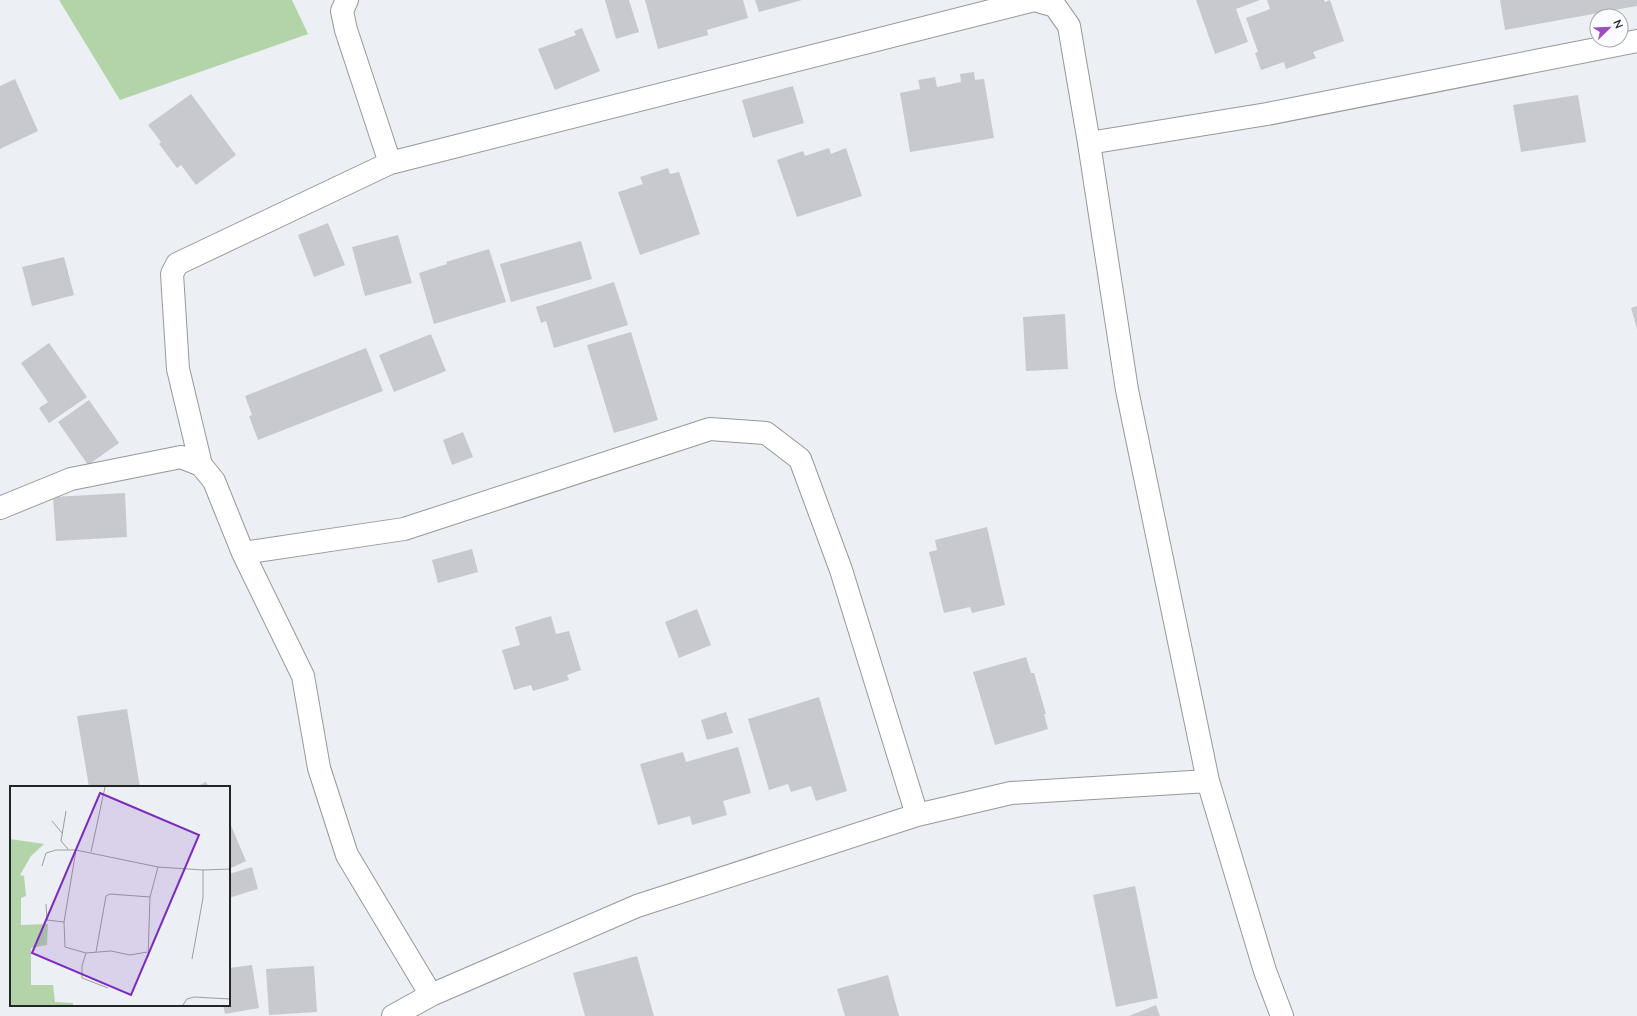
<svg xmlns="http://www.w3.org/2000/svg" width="1637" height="1016" font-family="Mulish,sans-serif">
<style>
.green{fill:#b2d4a8}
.building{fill:#c7c9ce}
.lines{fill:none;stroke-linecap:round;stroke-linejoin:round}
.minor-casing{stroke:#95989c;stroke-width:24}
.minor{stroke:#fff;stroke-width:22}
.inset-road{fill:none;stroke:#9c9ea1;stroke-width:1}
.view{fill:#7b2cbf;fill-opacity:0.15;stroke:#7b2cbf;stroke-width:2}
.inset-edge{fill:none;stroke:#242527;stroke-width:2}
</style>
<rect width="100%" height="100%" fill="#eceff3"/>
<path class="green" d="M 59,0 L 292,0 L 308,34 L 120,100 Z"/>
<path class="building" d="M 605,0 L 629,0 L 639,32 L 616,39 Z
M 645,0 L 743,0 L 748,18 L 707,30 L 708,35 L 658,49 Z
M 755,0 L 802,0 L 759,12 Z
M 1196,0 L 1260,0 L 1236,9 L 1248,42 L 1215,54 Z
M 1267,0 L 1324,0 L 1325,2 L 1330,0 L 1344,41 L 1313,52 L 1316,58 L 1286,69 L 1284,62 L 1261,70 L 1255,53 L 1258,52 L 1246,18 L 1270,9 Z
M 1500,0 L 1637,0 L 1637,6 L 1505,30 Z
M 582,28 L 600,71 L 555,90 L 538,49 L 576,35 L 574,31 Z
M 974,72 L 975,80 L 984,79 L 994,138 L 910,152 L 900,93 L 920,89 L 918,80 L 935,77 L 937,87 L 961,82 L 960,74 Z
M 15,79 L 38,131 L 0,149 L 0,86 Z
M 793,86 L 804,123 L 753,138 L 742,100 Z
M 191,94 L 236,155 L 196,185 L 181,165 L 177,168 L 159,144 L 161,142 L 148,125 Z
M 1578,95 L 1586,142 L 1521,152 L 1513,105 Z
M 829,148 L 831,154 L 846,148 L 862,196 L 797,217 L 777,160 L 803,151 L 805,156 Z
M 668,168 L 670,174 L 679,172 L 700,234 L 640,255 L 618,192 L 643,184 L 640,177 Z
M 328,223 L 345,265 L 314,277 L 298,235 Z
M 398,235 L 412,283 L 365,296 L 352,247 Z
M 581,241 L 592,279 L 511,302 L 500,264 Z
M 489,249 L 506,302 L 434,324 L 419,273 L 447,264 L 446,262 Z
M 64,257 L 74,295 L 32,306 L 22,267 Z
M 614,282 L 628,325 L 554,348 L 546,321 L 541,323 L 536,307 Z
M 1637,306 L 1637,329 L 1631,308 Z
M 1065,314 L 1068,369 L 1026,371 L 1023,317 Z
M 631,332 L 658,420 L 614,433 L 587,345 Z
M 431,334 L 446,371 L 394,392 L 379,355 Z
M 49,343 L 87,397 L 49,423 L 39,408 L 48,402 L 21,363 Z
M 366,348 L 383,391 L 258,440 L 249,416 L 252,415 L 245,396 Z
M 89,400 L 119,443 L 88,465 L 58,422 Z
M 463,432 L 473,457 L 452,465 L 443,440 Z
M 125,493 L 127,537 L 56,541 L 53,497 Z
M 987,527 L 1005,605 L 972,613 L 970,607 L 944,613 L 929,552 L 937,550 L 935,540 Z
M 472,549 L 478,572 L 438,583 L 432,560 Z
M 697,609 L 711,645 L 679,658 L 665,622 Z
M 551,616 L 556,634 L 569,631 L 581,670 L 567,675 L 569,680 L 533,691 L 531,685 L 514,690 L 502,650 L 520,645 L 515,627 Z
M 1026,657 L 1031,673 L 1034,673 L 1046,714 L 1044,714 L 1048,729 L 995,745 L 973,672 Z
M 819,697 L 847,791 L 816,801 L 811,786 L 791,792 L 788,784 L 769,790 L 748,719 Z
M 127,709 L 140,787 L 89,787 L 77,716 Z
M 726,712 L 733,733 L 707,740 L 701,720 Z
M 738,747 L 751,793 L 723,801 L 727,815 L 692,825 L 690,816 L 658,825 L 640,764 L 683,752 L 686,762 Z
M 206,782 L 209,787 L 196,787 Z
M 229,823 L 230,823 L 246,861 L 229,869 Z
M 252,867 L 258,889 L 229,898 L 229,874 Z
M 1135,886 L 1158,998 L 1116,1007 L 1093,895 Z
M 637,956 L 654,1016 L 585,1016 L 573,973 Z
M 252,965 L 259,1008 L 225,1014 L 223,1005 L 229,1005 L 229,968 Z
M 314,966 L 317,1012 L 269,1015 L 266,969 Z
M 888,975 L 899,1016 L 845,1016 L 837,989 Z
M 1156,1005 L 1160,1016 L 1129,1016 Z"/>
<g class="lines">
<defs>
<path id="minor" d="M 347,0 L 342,11 L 346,30 L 390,163
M 1089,143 L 1267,114 L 1637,41
M 201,465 L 178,369 L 172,274 L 177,264 L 390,163 L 1034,0 L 1055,6 L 1069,26 L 1089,143 L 1127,390 L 1208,781 L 1265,971 L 1282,1016
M 0,508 L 71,479 L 181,457 L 201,465 L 214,481 L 243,553 L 303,676 L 319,768 L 347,855 L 431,995
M 243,553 L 404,529 L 710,429 L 766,433 L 800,459 L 841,570 L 917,815
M 393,1016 L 431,995 L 637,906 L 917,815 L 1011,793 L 1208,781"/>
</defs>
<use href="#minor" class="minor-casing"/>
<use href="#minor" class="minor"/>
</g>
<g transform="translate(10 786)">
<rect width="220" height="220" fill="#eceff3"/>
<path d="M 0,53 L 34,58 L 21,70 L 10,89 L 14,90 L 16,110 L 11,112 L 11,139 L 38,138 L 37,159 L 21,162 L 21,199 L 43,199 L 45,216 L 63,217 L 63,219 L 0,219 Z" fill="#b2d4a8"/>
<path class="inset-road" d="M 56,25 L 51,55 L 58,63M 42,35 L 52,47M 81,66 L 95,1M 32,80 L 36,67 L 46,64 L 66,64M 36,118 L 37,134 L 54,136M 86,166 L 96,110 L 100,108 L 140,111M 76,167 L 55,161 L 54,136 L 66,64 L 148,81 L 193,84 L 220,83M 138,171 L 140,111 L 148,81M 182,173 L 193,112 L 193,84M 98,202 L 72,192 L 72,180 L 76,167 L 101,165 L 120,169 L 137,166M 173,219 L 177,213 L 184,211 L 220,213"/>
<path class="view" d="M 90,7 L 189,49 L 121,209 L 22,167 Z"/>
<rect width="220" height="220" class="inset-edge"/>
</g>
<g transform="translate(1609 28) rotate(67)"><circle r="19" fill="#fafcff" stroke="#a4a6a9"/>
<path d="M0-3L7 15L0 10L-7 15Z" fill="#9d4dbd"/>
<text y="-6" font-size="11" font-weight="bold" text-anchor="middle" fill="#242527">N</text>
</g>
</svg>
